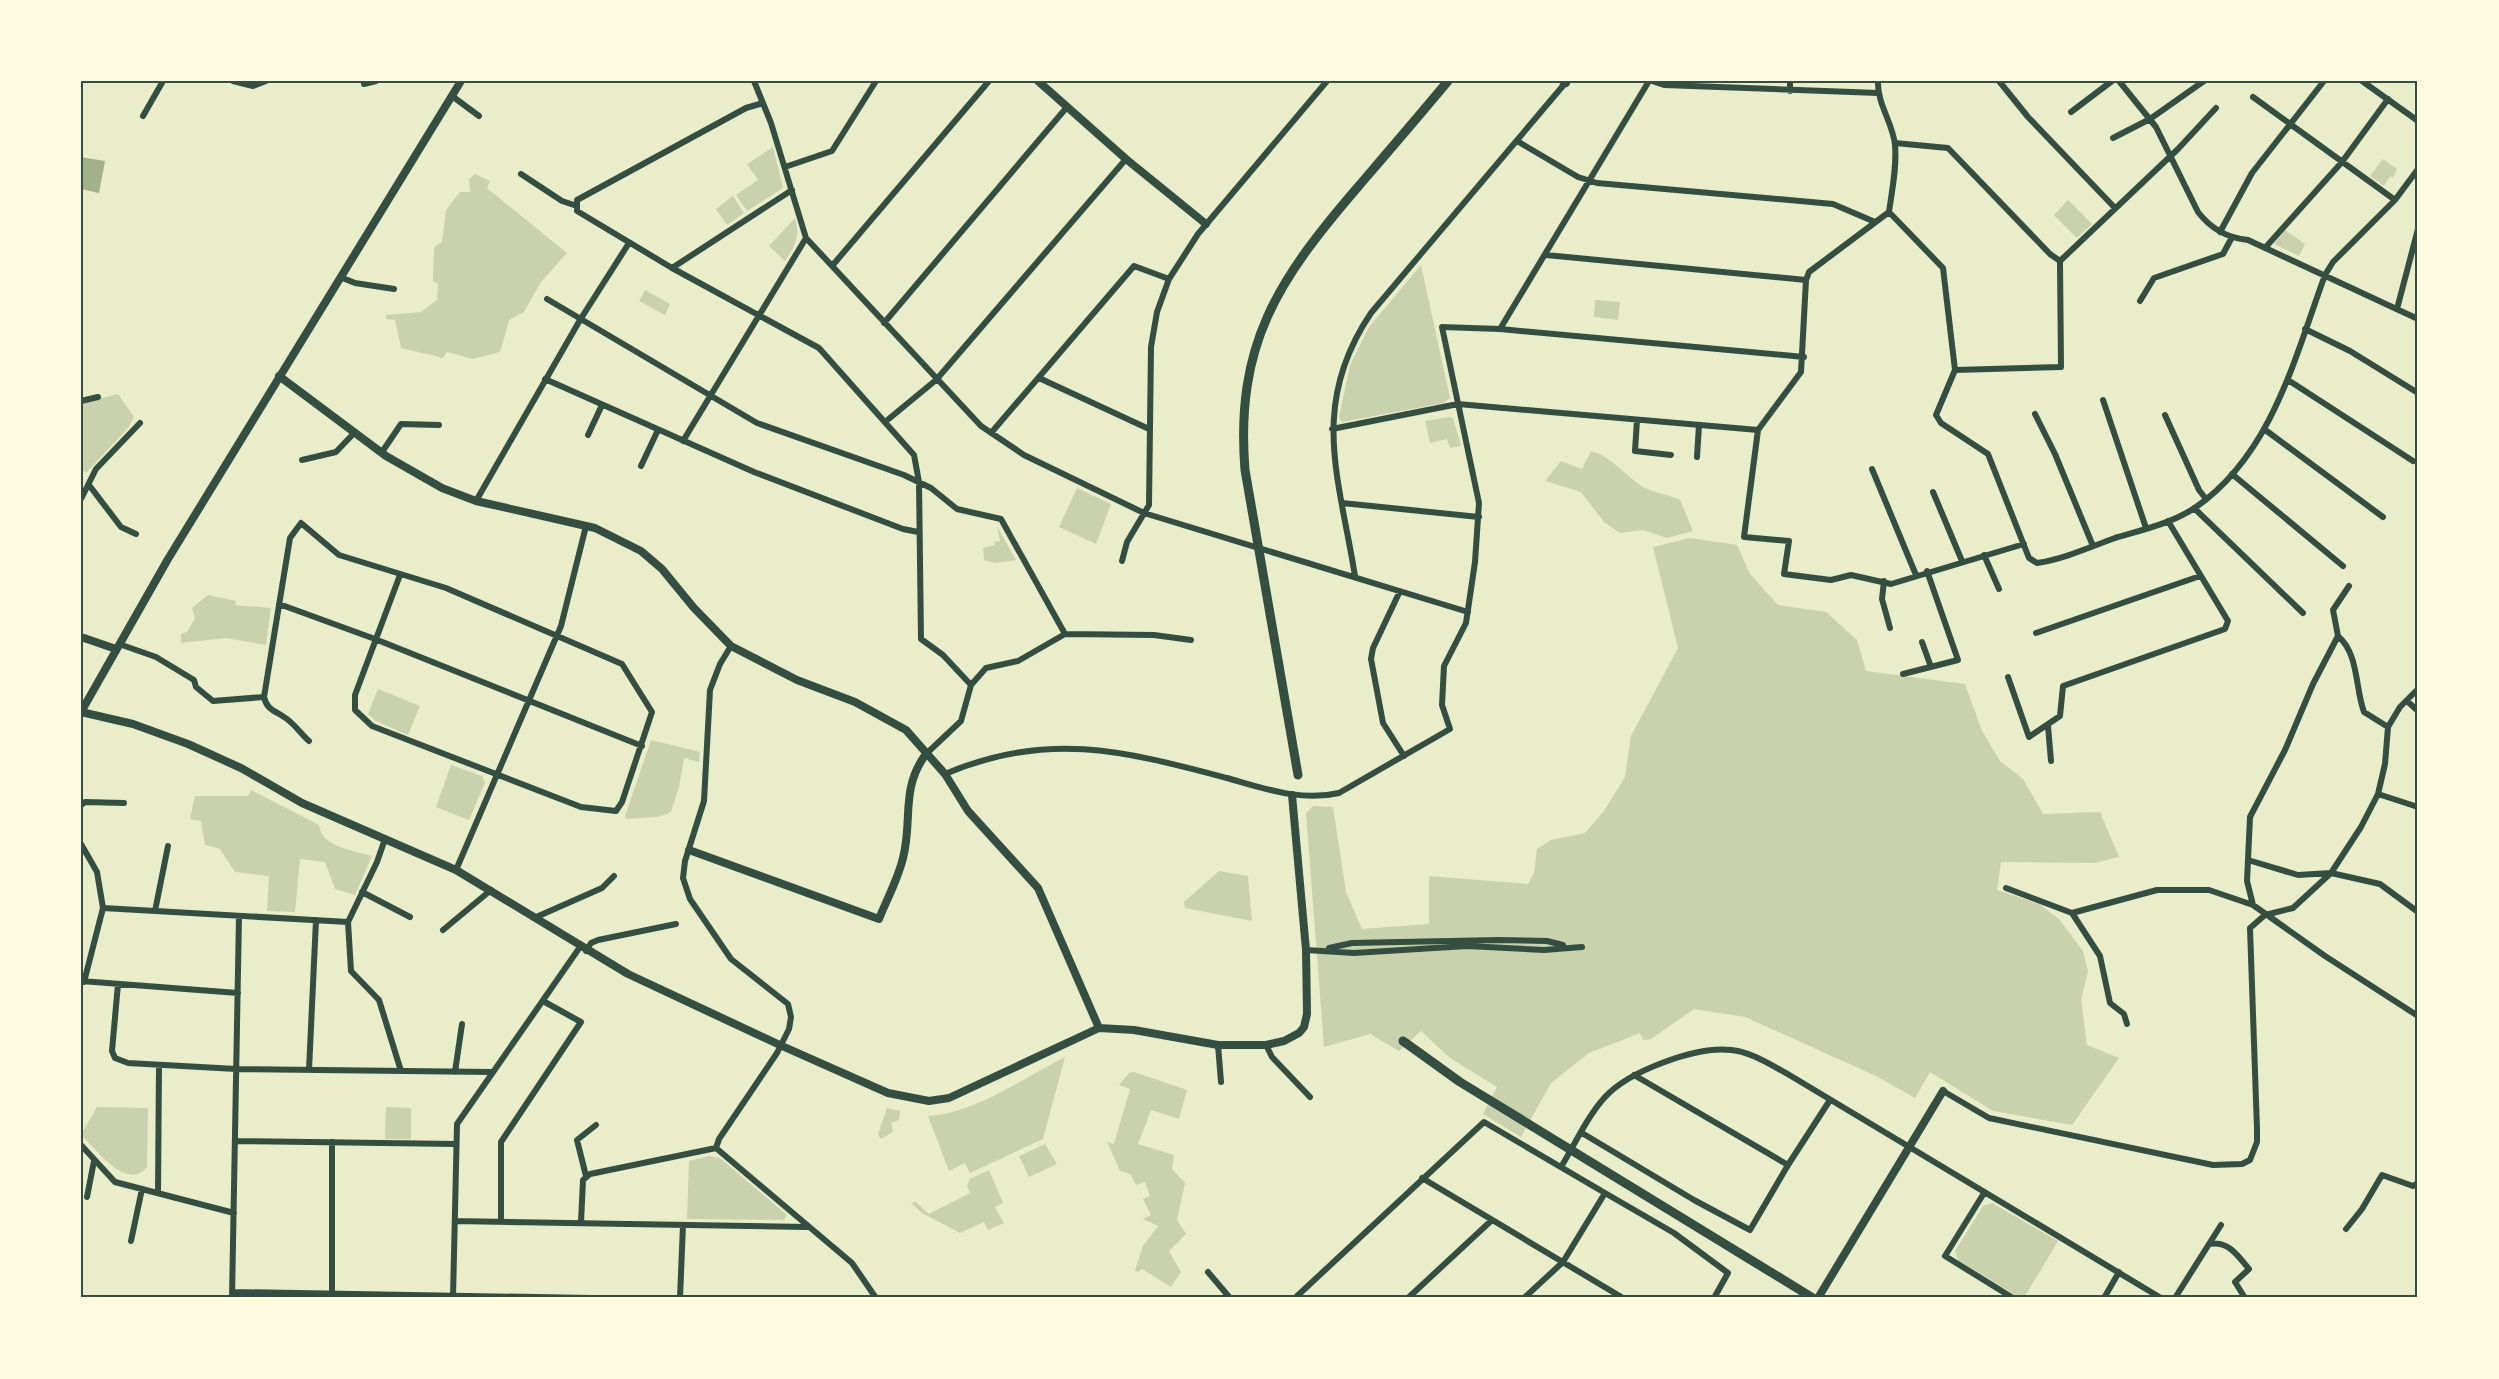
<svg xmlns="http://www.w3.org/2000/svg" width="2499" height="1379" font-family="'Sofia Sans Condensed',sans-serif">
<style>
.green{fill:#cad2ad}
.water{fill:#a3b18a}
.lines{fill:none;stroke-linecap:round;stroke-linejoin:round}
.minor{stroke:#344e41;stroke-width:6}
.tertiary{stroke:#344e41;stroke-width:8}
.secondary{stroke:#344e41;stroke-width:8}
.primary{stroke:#344e41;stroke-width:9}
.neatline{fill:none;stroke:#344e41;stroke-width:2}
</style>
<rect width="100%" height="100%" fill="#e9edc9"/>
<path class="green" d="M 773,147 L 783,188 L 747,211 L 736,195 L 758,180 L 747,164 Z
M 2383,159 L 2397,169 L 2393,178 L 2390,176 L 2384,186 L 2370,176 Z
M 475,174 L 490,181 L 487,188 L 567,253 L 541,282 L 524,312 L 509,320 L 500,352 L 473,359 L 447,352 L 443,358 L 401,348 L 395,320 L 386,319 L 386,315 L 421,312 L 437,300 L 438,284 L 433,281 L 434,247 L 442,242 L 446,210 L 460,192 L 470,192 L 469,179 Z
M 733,196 L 744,213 L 727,225 L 716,209 Z
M 2068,200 L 2092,224 L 2077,238 L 2054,215 Z
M 795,218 C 800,238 796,244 785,261 L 769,246 Z
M 2285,230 L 2305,244 L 2299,256 L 2274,244 Z
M 1421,265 L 1450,398 L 1444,403 L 1342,422 L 1339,418 L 1350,365 L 1369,327 Z
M 645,290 L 670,304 L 665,315 L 639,301 Z
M 1595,300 L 1620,302 L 1618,320 L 1594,317 Z
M 118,394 L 134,417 L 128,428 L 87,472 L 81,471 L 81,403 Z
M 1449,417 L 1453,418 L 1461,446 L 1450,448 L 1447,439 L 1430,443 L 1425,421 Z
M 1591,451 C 1613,457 1625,476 1643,487 C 1652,492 1669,495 1680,500 L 1693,531 L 1667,538 L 1643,530 L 1620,533 L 1604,522 L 1581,492 L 1545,481 L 1561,461 L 1582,469 Z
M 1077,488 L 1111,504 L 1096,544 L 1059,527 Z
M 997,526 L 1016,560 L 995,563 L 984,560 L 983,548 L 995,545 L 994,542 L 1000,541 Z
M 1690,538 L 1737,545 L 1750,574 L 1778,605 L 1826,612 L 1857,640 L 1866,671 L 1965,684 L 1982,731 L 2000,761 L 2023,779 L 2043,814 L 2100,812 L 2119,857 L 2094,863 L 2001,862 L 1997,890 L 2039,904 L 2059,919 L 2083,951 L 2088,971 L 2081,1000 L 2087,1045 L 2119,1058 L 2072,1125 L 1993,1111 L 1930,1072 L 1915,1098 L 1876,1076 L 1745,1017 L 1694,1009 L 1651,1039 L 1643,1040 L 1640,1033 L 1589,1053 L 1551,1083 L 1521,1137 L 1483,1114 L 1497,1087 L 1450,1058 L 1421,1031 L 1399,1051 L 1370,1034 L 1324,1047 L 1306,813 L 1313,806 L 1333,807 L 1346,892 L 1362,929 L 1429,924 L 1429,876 L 1528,884 L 1534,873 L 1537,849 L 1551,840 L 1585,833 L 1604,811 L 1625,777 L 1631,736 L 1678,648 L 1653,547 Z
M 208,595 L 236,601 L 235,605 L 271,608 L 266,645 L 226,638 L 181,643 L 181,634 L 187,632 L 195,618 L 192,608 Z
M 378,689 L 420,706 L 408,735 L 376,721 L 368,714 Z
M 651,740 L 700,752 L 699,762 L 684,758 L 679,787 L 671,812 L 657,817 L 627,819 L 625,816 Z
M 451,765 L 482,776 L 485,783 L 469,820 L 436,807 Z
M 251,790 L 319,825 C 322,848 353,850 372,856 L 355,895 L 335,889 L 325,862 L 300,859 L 295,912 L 267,911 L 269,876 L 235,872 L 220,849 L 205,845 L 201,821 L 190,819 L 195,796 L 248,796 Z
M 1219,871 L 1248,876 L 1252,921 L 1185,908 L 1184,902 Z
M 1065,1057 L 1043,1139 L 970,1173 L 965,1163 L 949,1171 L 928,1116 C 976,1113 1023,1078 1065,1057 Z
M 1134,1072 L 1187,1090 L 1179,1119 L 1151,1110 L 1138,1144 L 1174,1155 L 1172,1169 L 1185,1183 L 1177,1220 L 1186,1234 L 1169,1251 L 1181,1272 L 1171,1287 L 1142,1269 L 1138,1272 L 1135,1270 L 1143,1246 L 1158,1226 L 1143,1219 L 1151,1215 L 1143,1199 L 1150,1196 L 1145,1182 L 1136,1185 L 1130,1174 L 1120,1171 L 1107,1142 L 1114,1144 L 1130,1089 L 1119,1085 L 1129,1073 Z
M 97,1107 L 148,1108 L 147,1167 C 127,1192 96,1149 81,1135 Z
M 386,1107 L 411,1108 L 411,1139 L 385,1139 Z
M 887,1108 L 900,1111 L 899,1120 L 891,1123 L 893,1132 L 881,1139 L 878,1134 Z
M 1045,1144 L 1057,1164 L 1029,1177 L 1019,1156 Z
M 709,1156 L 720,1158 L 787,1215 L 784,1220 L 687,1219 L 689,1161 Z
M 989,1170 L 1003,1203 L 995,1207 L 1004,1223 L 988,1230 L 984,1222 L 960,1233 L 922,1213 L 911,1203 L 916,1202 L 929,1214 L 970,1193 L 967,1186 L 970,1179 Z
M 1992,1203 L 2058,1241 L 2024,1298 L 2020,1298 L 1958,1260 L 1955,1251 L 1983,1206 Z"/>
<path class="water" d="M 81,157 L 105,161 L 99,193 L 81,189 Z"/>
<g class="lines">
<path class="minor" d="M 233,81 L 253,86 L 266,81
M 364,81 L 364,84 L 376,81
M 754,81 L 771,123 L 806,238 L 981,426 L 1024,455 L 1144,513 L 1468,612
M 1652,81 L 1664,85 L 1878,93
M 1878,81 C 1877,104 1893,123 1895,145 C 1897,167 1892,190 1889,212 L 1809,272 L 1806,280 L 1801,372 L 1758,430 L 1744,537 L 1789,541 L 1784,574 L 1831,580 L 1851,575 L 1891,584 L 2024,544
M 1999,81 L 2028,117 L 2115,208
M 2119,81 L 2156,127 L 2198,212 C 2211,229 2227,238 2248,240 L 2418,319
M 2362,81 L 2418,121
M 1790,91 L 1790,81
M 452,96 L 479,116
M 2253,97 L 2395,200
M 763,103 L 746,108 L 577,200 L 577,211 L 672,268 L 819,348 L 914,455 L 919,482 L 921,639 L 943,655 L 971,685 L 986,668 L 1018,661 L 1065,634 L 1154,635 L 1191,640
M 2071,112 L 2112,81
M 143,116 L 163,81
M 2113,138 L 2150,119 L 2204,81
M 1517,141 L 1578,177 L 1597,183 L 1833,204 L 1875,222
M 1895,143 L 1948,148 L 2050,254 L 2060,261
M 785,167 L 832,151 L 876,81
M 521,174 L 562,201 L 577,206
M 1889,212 L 1943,268 L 1955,370 L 1936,415 L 1941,423 L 1988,454 L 2029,558 L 2037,563 C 2064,559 2090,547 2115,538 C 2142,530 2173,523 2196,507 C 2272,454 2295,357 2325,275 L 2333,262 L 2395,200 L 2418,169
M 2220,232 L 2252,173 L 2324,81
M 2265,248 L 2342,162 L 2388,99
M 1546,255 L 1806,280
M 832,266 L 989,81
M 672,268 L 792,190
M 340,277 L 355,283 L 394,289
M 547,299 L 757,423 L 904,475 L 931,488 L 957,509 L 1001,519 L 1065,634
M 2140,301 L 2154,278 L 2223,254 L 2231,239
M 2397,309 L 2418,229
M 884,323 L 1067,107
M 1500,329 L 1649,81
M 2305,329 L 2350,351 L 2418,393
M 1955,370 L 2061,367 L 2060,261 L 2178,149 L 2216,108
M 1039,378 L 1149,429
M 545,379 L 754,472 L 903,529 L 918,532
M 2288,380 L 2413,461
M 2103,400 L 2146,528
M 81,401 L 98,397
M 2035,414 L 2055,454 L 2093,546
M 2165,415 L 2199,490 L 2206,499
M 1637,420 L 1635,451 L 1671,455
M 885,422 L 936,380 L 1126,159
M 1332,429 L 1458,404 L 1758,430
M 2264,429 L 2383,517
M 991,433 L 1134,266 L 1169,279
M 588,435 L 602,405
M 683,441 L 806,238
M 382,452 L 401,424 L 439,425
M 1697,457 L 1699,425
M 302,460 L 336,452 L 355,432
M 641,466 L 658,430
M 1872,469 L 1916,575
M 2232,474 L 2343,566
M 89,485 L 121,527 L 136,534
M 1933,492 L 1962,561
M 81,499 L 96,469 L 140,423
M 476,501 L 580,320 L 629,243
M 1342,503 L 1479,517
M 2194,508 L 2303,613
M 1984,555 L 1999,589
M 1122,561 L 1127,542 L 1149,505 L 1151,347 L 1157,312 L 1169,279 L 1198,234 L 1327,81
M 1355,576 C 1339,477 1309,405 1371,313 L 1567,81
M 1884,581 L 1882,599 L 1890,628
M 1400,591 L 1373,648 L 1371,659 L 1383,723 L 1404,756
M 279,604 L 375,639 L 642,746
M 2036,633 L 2200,576
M 2338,636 C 2359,654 2355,688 2364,712 L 2388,727
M 1922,642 L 1931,667
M 119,644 L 156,657 L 194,680 L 196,687 L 213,701 L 264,697 L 290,538 L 301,523 L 339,555 L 446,588 L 622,664 L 652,712 L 622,802 L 616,811 L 581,807 L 496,774 L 372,726 L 355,710 L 355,695 L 400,575
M 1903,674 L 1958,660 L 1927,571
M 2008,677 L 2029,737 L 2060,716 L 2063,686 L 2225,629 L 2228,621 L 2168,521
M 264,697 C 267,710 274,710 284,717 C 293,722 301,734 309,741
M 2407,701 L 2418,711
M 2048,726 L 2051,761
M 926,754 L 961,721 L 971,685
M 945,774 C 1048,730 1124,751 1227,778 C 1263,788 1301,802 1339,793 L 1450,729 L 1442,705 L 1444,666 L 1466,623 L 1475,562 L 1479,503 L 1442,327 L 1500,329 L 1804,357
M 2378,794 L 2418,807
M 81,805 L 85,802 L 124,803
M 385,839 L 377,862 L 348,922 L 351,971 L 379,1000 L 401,1071
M 81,844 L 97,872 L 103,908
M 2248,860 L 2298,875 L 2331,873 L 2380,884 L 2418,912
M 456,870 L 561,626 L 586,526
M 2006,888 L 2072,913 L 2157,890 L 2209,890 L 2253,905 L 2325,956 L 2418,1016
M 362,892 L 410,917
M 2253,905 L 2247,881 L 2250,817 L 2285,750 L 2313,684 L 2338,636 L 2333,610 L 2349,586
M 155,911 L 168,846
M 2072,913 L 2100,956 L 2110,1003 L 2124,1014 L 2127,1024
M 534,918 L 602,888 L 614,876
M 443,930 L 491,890
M 1329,948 L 1352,943 L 1498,940 L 1547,941 L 1563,945
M 1306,950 L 1354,953 L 1467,946 L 1544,950 L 1582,947
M 586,951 L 591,943 L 598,940 L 676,924
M 81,981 L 238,993
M 84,982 L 103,908 L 348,922
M 118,984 L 112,1051 L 115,1058 L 128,1063 L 236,1069 L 492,1072
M 1218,1045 L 1221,1082
M 1266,1045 L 1272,1057 L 1310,1097
M 309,1070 L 316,920
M 455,1072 L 462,1024
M 1634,1075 L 1788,1165 L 1830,1100
M 1943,1091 L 1989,1118 L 2213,1165 L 2242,1164 L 2250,1160 L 2257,1142 L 2257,1129 L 2250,928 L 2265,915 L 2293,908 L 2331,873 L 2361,827 L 2378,794 L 2385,764 L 2388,727 L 2400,707 L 2418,689
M 1582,1133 L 1694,1200 L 1750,1230 L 1788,1165
M 236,1141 L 456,1144
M 332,1142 L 332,1294
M 81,1145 L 115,1182 L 234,1213
M 716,1148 L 719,1139 L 777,1053 L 789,1029 L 791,1017 L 788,1004 L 731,959 L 690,899 L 683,878 L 685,861 L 704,801 L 710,690 L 720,664 L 731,646
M 1561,1167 C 1575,1144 1587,1117 1605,1097 C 1629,1071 1696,1046 1731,1050 C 1751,1052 1769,1064 1786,1073 L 2161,1298
M 586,1176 L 577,1140 L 596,1125
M 1422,1178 L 1623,1298
M 158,1193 L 159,1065
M 1605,1193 L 1674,1233 L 1728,1273 L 1714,1298
M 1984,1193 L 1945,1256 L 2013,1298
M 87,1197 L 94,1161
M 455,1221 L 807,1227
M 501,1221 L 501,1142 L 581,1022 L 543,1001
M 581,1222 L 583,1180 L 590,1174 L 716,1148 L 852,1263 L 876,1298
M 2346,1229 L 2362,1209 L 2382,1175 L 2413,1186 L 2418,1183
M 131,1241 L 142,1189
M 2209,1244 C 2229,1241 2237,1255 2249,1269 L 2235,1282 L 2245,1298
M 1208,1272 L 1230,1298
M 233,1292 L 591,1298
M 232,1298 L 239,916
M 453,1298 L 457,1124 L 580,947
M 680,1298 L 683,1225
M 1295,1298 L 1484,1122 L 1605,1193 L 1563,1262 L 1524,1298
M 1408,1298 L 1492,1220
M 2104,1298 L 2119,1272
M 2175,1298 L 2221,1225"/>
<path class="tertiary" d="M 1038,81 L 1126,159 L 1206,224
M 1563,81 L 1566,83
M 279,376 L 386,456 L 442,488 L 476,501 L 595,528 L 641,551 L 662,569 L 694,608 L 731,646 L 797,680 L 855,702 L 906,730 L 945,774 L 968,811 L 1038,888 L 1099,1028
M 81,637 L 116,649
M 81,712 L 133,724 L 188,744 L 241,768 L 302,803 L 456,870 L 628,974 L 782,1046 L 888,1093 L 929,1101 L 949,1098 L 1099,1028 L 1134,1030 L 1218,1045 L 1266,1045 L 1284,1041 L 1299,1033 L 1304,1027 L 1307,1014 L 1306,950 L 1292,795
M 689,850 L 879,919 C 887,899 898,879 903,858 C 913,820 900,789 926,754
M 1818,1298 L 1943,1091"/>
<path class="secondary" d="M 81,712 L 168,559 L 461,81"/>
<path class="primary" d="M 1298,775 L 1245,470 C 1235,344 1278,280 1357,188 C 1387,153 1418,117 1448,81
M 1403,1041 L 1460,1082 L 1813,1298"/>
</g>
<rect width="2499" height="1379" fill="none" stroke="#fefae0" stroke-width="165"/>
<rect x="82" y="82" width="2334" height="1214" class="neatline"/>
</svg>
